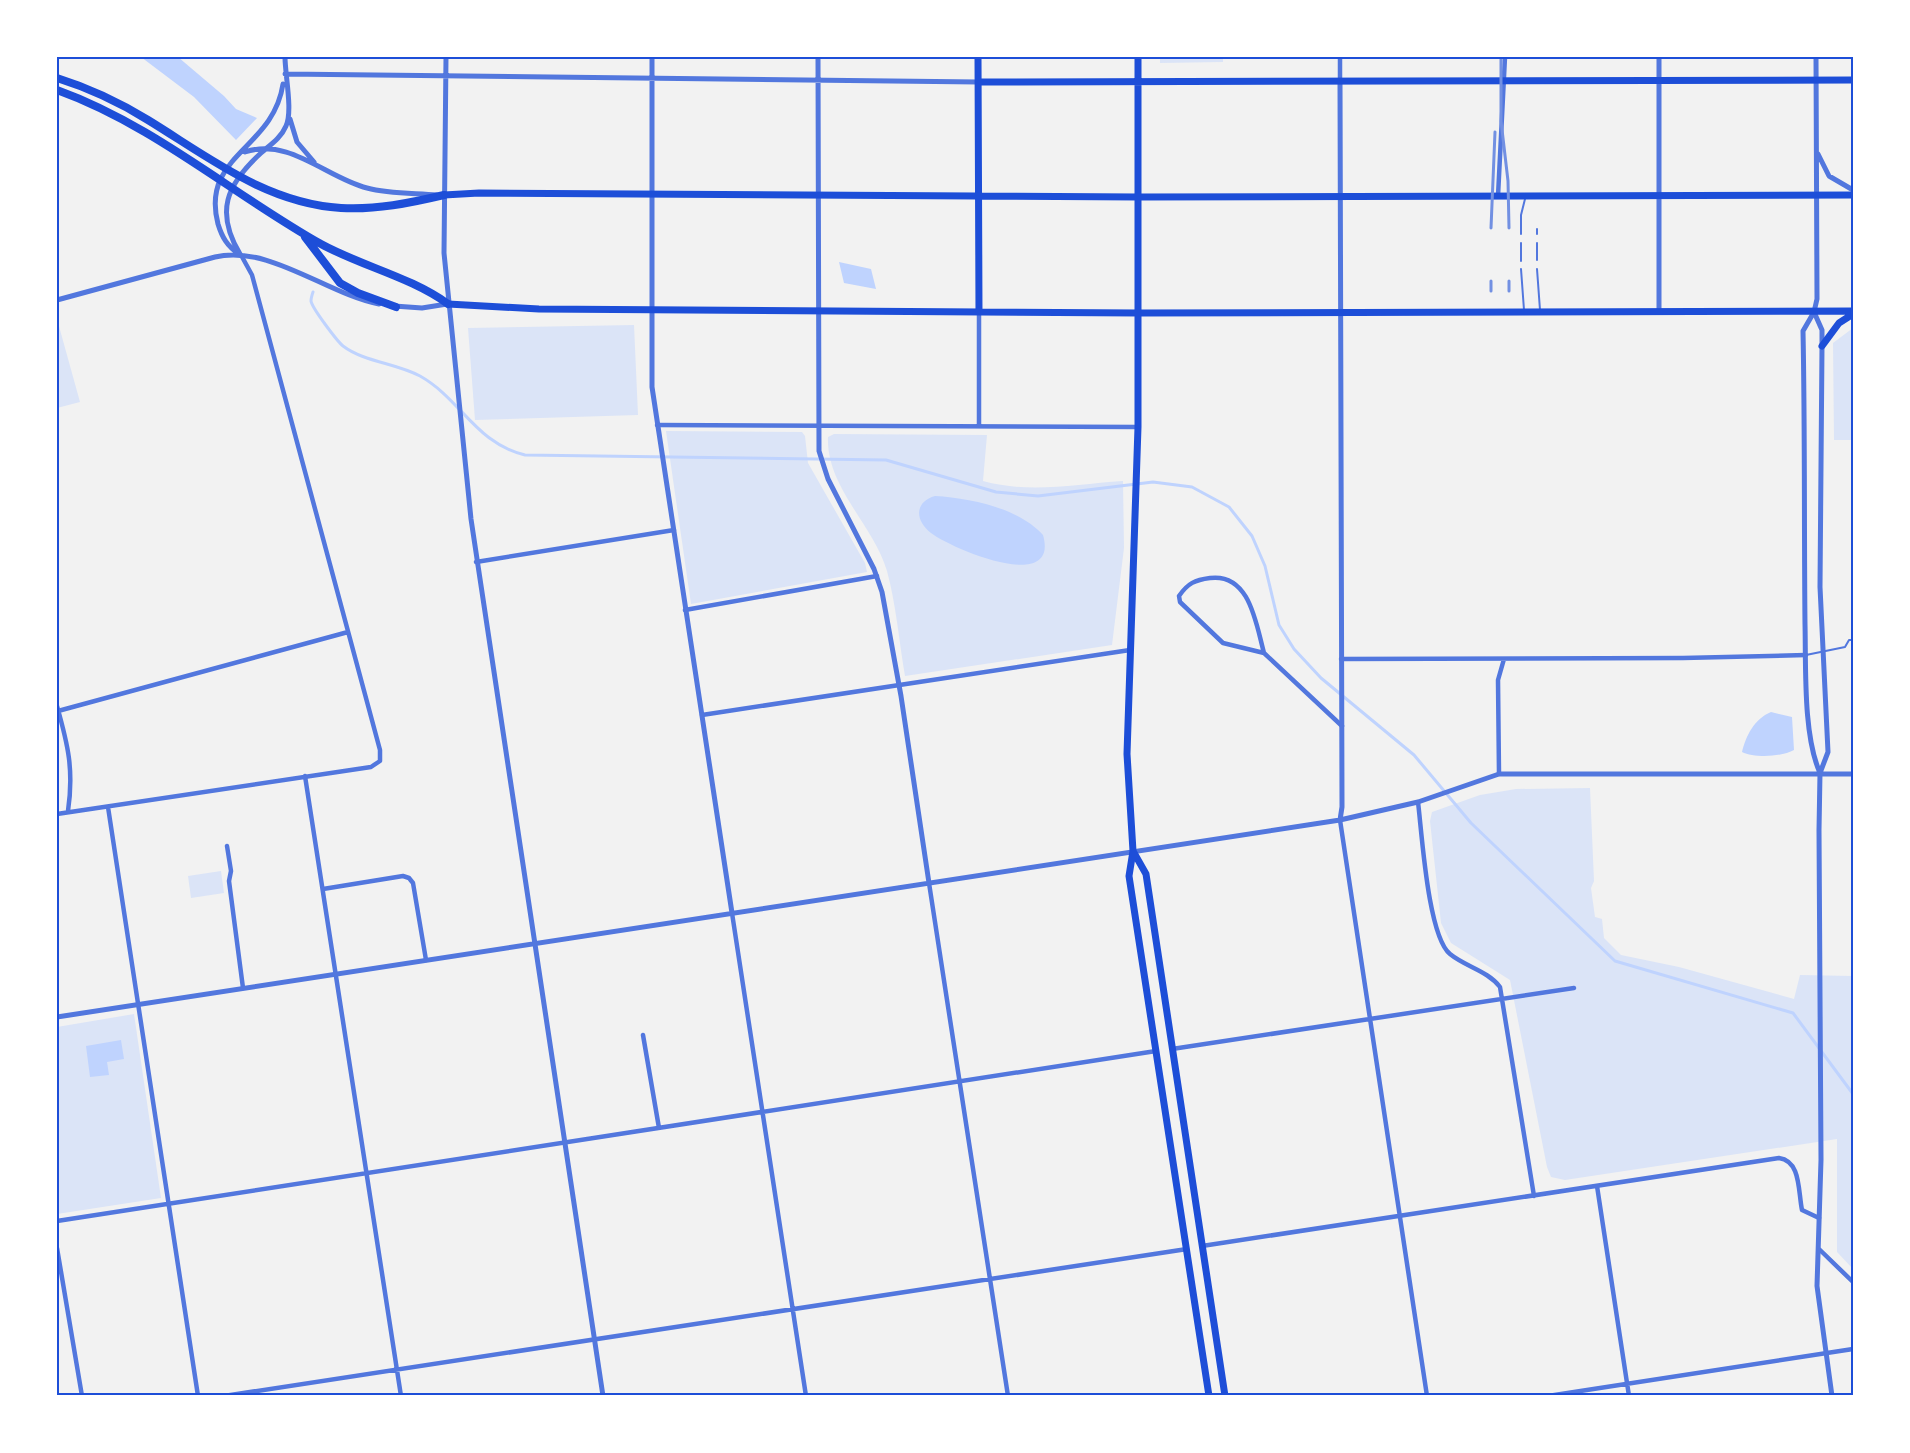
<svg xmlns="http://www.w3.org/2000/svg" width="1910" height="1453" font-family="Merriweather,serif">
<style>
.green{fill:#dbe4f7}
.water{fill:#bfd3fe}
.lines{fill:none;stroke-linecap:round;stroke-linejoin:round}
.stream{stroke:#bfd3fe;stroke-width:3}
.service{stroke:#5277de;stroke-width:2}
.minor{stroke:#5277de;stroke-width:4.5}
.tertiary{stroke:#5277de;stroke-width:5}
.primary{stroke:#1d4ed8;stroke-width:7}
.motorway{stroke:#1d4ed8;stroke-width:8}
.rail{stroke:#7290e2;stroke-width:3}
.neatline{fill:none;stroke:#1d4ed8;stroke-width:2}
</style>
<rect width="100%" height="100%" fill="#f2f2f2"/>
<path class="green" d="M 1160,57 L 1223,57 L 1223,62 L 1160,63 Z
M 57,319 L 80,402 L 57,408 Z
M 634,325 L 638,415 L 475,420 L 468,328 Z
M 1853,328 L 1853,440 L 1834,440 L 1833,343 Z
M 666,431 L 802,432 L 805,436 L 808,463 L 865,563 L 867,572 L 691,604 Z
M 834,434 L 987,435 L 983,481 C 1030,494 1075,484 1123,481 L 1124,548 L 1112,645 L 905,676 C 899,641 896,604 887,571 C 873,524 826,487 828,437 Z
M 1590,788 L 1594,881 L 1591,888 L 1595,917 L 1602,919 L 1604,938 L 1621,955 L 1679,967 L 1794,999 L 1800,975 L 1853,976 L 1853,1269 L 1837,1252 L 1837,1139 L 1565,1180 L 1551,1177 L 1547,1167 L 1510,980 L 1451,943 L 1441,923 L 1430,821 L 1432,812 L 1480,795 L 1516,789 Z
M 221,871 L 224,893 L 191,898 L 188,876 Z
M 134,1014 L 161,1198 L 57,1214 L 57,1027 Z"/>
<path class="water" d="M 141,57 L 178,57 L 224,96 L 236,109 L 257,118 L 236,140 L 194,97 Z
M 839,262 L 871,269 L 876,289 L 844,283 Z
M 935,496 C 970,498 1019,508 1043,535 C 1060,595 950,548 931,533 C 915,521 914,502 935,496 Z
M 1771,712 L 1792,717 L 1794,750 C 1782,757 1754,758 1742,752 C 1746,736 1754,719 1771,712 Z
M 121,1040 L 124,1059 L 107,1062 L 109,1075 L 90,1077 L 86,1046 Z"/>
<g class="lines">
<path class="stream" d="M 313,292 C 312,295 311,298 311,301 C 312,308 337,341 343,346 C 364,362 396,363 420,376 C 461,399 475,443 525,455 L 886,460 L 996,492 L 1038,496 L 1153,482 L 1192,487 L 1229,507 L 1252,536 L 1265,566 L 1279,625 L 1294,649 L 1321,678 L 1414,755 L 1471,823 L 1615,961 L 1793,1013 L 1853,1094"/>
<path class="service" d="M 1521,234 L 1521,215 L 1525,199
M 1537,234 L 1537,229
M 1521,243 L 1521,261
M 1537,243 L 1537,260
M 1521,269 L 1524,310
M 1537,269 L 1540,310
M 1806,655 L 1845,647 L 1849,640 L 1853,640"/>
<path class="minor" d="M 1340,81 L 1340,57
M 1498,196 L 1505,57
M 657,425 L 1138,427
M 979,426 L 979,312
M 476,562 L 674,530
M 685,610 L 877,576
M 1264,653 C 1256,624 1250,573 1210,578 C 1195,580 1188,583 1179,596 L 1180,602 L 1223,643 L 1264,653 L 1342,726
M 1341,659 L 1683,658 L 1806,655
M 57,706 C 68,745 74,770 68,811
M 58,711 L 348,632
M 702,715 L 1130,650
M 1499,774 L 1498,680 L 1504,659
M 305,776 L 401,1396
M 1418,802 C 1422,834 1428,936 1450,954 C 1466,967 1488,971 1500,987 L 1534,1196
M 108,807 L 198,1396
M 57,814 L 371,767 L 380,761 L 380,750 L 252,275 L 241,255
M 1340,820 L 1427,1396
M 227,846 L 231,871 L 229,881 L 243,988
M 929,883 L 1008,1396
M 323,889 L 403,876 L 409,878 L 413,883 L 426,960
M 732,913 L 806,1396
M 643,1035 L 659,1128
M 1172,1049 L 1574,988
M 1597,1186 L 1629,1396
M 57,1221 L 1156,1051
M 1202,1246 L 1779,1158 C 1801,1161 1798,1191 1802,1210 L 1819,1218
M 57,1248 L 82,1396
M 1820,1250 L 1853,1282
M 224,1396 L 1187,1249
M 1548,1396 L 1853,1349"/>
<path class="tertiary" d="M 446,57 L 444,253 L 471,519 L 603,1396
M 652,57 L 652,387 L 732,913
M 818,57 L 819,451 L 828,479 L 874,569 L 882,592 L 901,696 L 929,883
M 1659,57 L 1659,312
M 1816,57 L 1817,299 L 1814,312 L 1803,331 C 1805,429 1804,526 1805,624 C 1806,667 1803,735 1820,773
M 285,74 L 978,82
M 290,119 L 297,142 L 314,162
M 245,152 C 289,137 327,178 367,188 C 389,194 414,193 437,195
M 1818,154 L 1829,176 L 1853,190
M 239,254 C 227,246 222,237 218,224 C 200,155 273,150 283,84
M 240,254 C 215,212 226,185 261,153 C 270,145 281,138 286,126 C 293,111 285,75 285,57
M 57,300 L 215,257 C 268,244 327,294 379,304
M 394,306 L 422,308 L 447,304
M 1814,312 L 1822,330 L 1822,346 L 1820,587 L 1828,752 L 1820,773 L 1819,830 L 1821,1160 L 1817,1286 L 1832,1396
M 1340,820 L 1342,807 L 1340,81
M 57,1017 L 1340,820 L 1418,802 L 1499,774 L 1853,774"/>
<path class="primary" d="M 978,57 L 979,312
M 1138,57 L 1138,427 L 1127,754 L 1133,851 L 1129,876 L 1209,1396
M 978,82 L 1853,80
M 444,195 L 479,193 L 1138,197 L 1853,195
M 448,304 L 539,309 L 1138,313 L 1853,311
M 1822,346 L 1839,323 L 1853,314
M 1133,851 L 1146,874 L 1225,1396"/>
<path class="motorway" d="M 57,78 C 89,88 119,102 148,120 C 210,158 266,203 341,208 C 376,210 410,203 444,195
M 57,90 C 154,125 232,194 321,244 C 361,266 411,277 448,304
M 305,237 L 340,283 L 358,293 L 396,307"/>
<path class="rail" d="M 1501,57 L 1501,121 L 1508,181 L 1509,228
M 1491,228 L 1495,132
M 1491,291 L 1491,281
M 1509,291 L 1509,281"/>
</g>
<rect width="1910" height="1453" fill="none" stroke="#ffffff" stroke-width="117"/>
<rect x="58" y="58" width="1794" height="1336" class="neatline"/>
</svg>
